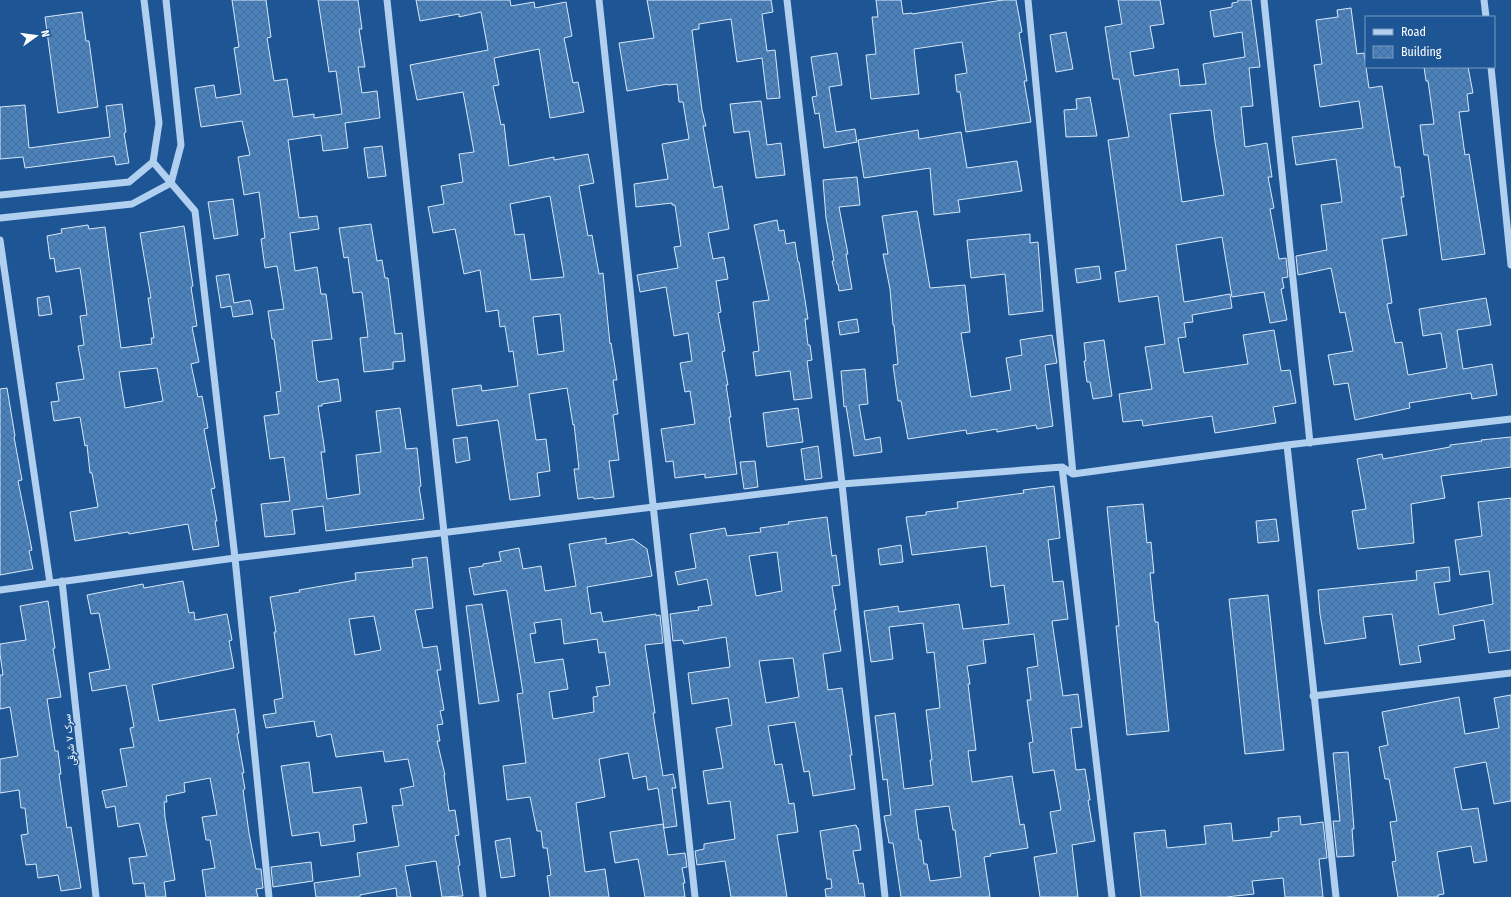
<svg xmlns="http://www.w3.org/2000/svg" width="1511" height="897" font-family="'Fira Sans Condensed',Vazirmatn,sans-serif">
<style>
.building{fill:url(#building-cross-hatch);stroke:#d7e8fa;fill-rule:evenodd}
.lines{fill:none;stroke-linecap:round;stroke-linejoin:round}
.minor{stroke:#b1cfef;stroke-width:7}
.labels{text-anchor:middle;stroke-width:3;stroke-linejoin:round;paint-order:stroke}
.street-label{font-size:10px;fill:#fff;stroke:#1e5695}
</style>
<defs>
<pattern id="building-cross-hatch" width="8" height="8" patternUnits="userSpaceOnUse"><rect width="8" height="8" fill="#4a82bd"/><path d="M0 0l8 8M0 8l8-8" fill="none" stroke="#4b6c90"/></pattern>
</defs>
<rect width="100%" height="100%" fill="#1e5695"/>
<path class="building" d="M 232,0 L 266,0 L 271,37 L 267,38 L 274,81 L 287,79 L 293,117 L 314,114 L 314,118 L 342,114 L 336,71 L 329,72 L 318,0 L 358,0 L 362,29 L 359,29 L 365,67 L 358,67 L 362,93 L 377,91 L 380,118 L 345,123 L 348,148 L 323,151 L 321,135 L 288,140 L 299,218 L 317,216 L 319,229 L 290,233 L 295,271 L 317,267 L 321,294 L 326,294 L 332,339 L 312,341 L 317,380 L 319,382 L 338,379 L 341,401 L 322,404 L 322,406 L 318,406 L 325,452 L 321,452 L 327,499 L 360,494 L 356,455 L 381,452 L 376,411 L 400,408 L 406,449 L 417,448 L 421,486 L 419,487 L 424,519 L 326,531 L 323,506 L 292,510 L 295,534 L 265,537 L 261,504 L 290,501 L 284,457 L 270,459 L 264,416 L 279,414 L 276,392 L 281,391 L 274,339 L 272,339 L 268,311 L 284,309 L 277,266 L 265,268 L 261,239 L 265,238 L 259,192 L 244,195 L 238,157 L 250,155 L 242,121 L 201,127 L 195,88 L 214,85 L 216,98 L 241,94 L 234,48 L 239,47 Z
M 416,0 L 510,0 L 511,6 L 534,2 L 535,8 L 566,2 L 572,36 L 564,38 L 573,83 L 578,82 L 584,112 L 550,118 L 539,49 L 494,58 L 499,85 L 493,86 L 501,125 L 504,124 L 509,166 L 554,157 L 554,160 L 588,154 L 594,183 L 579,186 L 588,236 L 592,235 L 599,274 L 603,273 L 610,344 L 611,343 L 617,380 L 613,380 L 618,414 L 613,415 L 619,460 L 609,461 L 614,497 L 594,499 L 593,497 L 578,499 L 574,469 L 579,469 L 574,424 L 573,425 L 567,388 L 529,394 L 536,440 L 546,439 L 550,471 L 537,473 L 540,496 L 510,500 L 498,420 L 457,426 L 452,389 L 481,385 L 482,391 L 518,386 L 513,351 L 509,352 L 505,326 L 500,327 L 498,310 L 486,312 L 480,270 L 464,274 L 455,229 L 433,233 L 428,207 L 444,204 L 441,186 L 463,182 L 459,154 L 474,152 L 463,92 L 417,100 L 410,65 L 488,50 L 481,12 L 459,17 L 459,14 L 420,21 ZM 550,196 L 564,277 L 531,280 L 524,234 L 515,235 L 510,204 ZM 560,314 L 564,351 L 538,355 L 533,317 Z
M 647,0 L 771,0 L 773,12 L 762,14 L 767,51 L 775,50 L 780,98 L 767,99 L 762,58 L 737,62 L 731,19 L 699,24 L 699,29 L 692,30 L 702,110 L 706,126 L 703,126 L 714,188 L 722,186 L 729,229 L 708,233 L 713,259 L 724,257 L 728,279 L 716,281 L 721,312 L 718,313 L 725,351 L 722,352 L 728,385 L 726,385 L 731,417 L 729,417 L 737,474 L 705,478 L 705,474 L 675,478 L 673,461 L 666,462 L 661,429 L 695,424 L 690,391 L 685,392 L 680,363 L 692,361 L 688,333 L 674,336 L 666,287 L 640,292 L 637,275 L 678,268 L 674,247 L 681,246 L 675,205 L 672,205 L 672,203 L 636,207 L 634,184 L 668,179 L 662,144 L 689,139 L 683,102 L 679,102 L 677,84 L 668,85 L 668,84 L 627,91 L 619,43 L 654,38 Z
M 876,0 L 901,0 L 903,14 L 912,13 L 912,14 L 1003,0 L 1016,0 L 1022,32 L 1019,33 L 1027,81 L 1024,81 L 1031,122 L 966,132 L 960,92 L 957,92 L 955,75 L 967,73 L 962,42 L 914,49 L 919,94 L 871,99 L 866,55 L 876,54 L 872,17 L 878,17 Z
M 1118,0 L 1160,0 L 1164,24 L 1150,26 L 1154,48 L 1130,52 L 1134,76 L 1178,69 L 1180,86 L 1206,84 L 1203,64 L 1245,57 L 1242,32 L 1214,37 L 1210,11 L 1232,7 L 1232,3 L 1238,2 L 1238,0 L 1251,0 L 1260,67 L 1249,68 L 1253,106 L 1241,107 L 1245,147 L 1267,143 L 1272,177 L 1268,177 L 1274,208 L 1270,209 L 1279,259 L 1286,258 L 1288,277 L 1282,278 L 1284,288 L 1281,289 L 1287,320 L 1270,323 L 1264,292 L 1232,297 L 1222,237 L 1176,245 L 1184,302 L 1230,294 L 1232,308 L 1192,315 L 1193,322 L 1184,323 L 1186,337 L 1178,338 L 1184,373 L 1248,364 L 1243,335 L 1274,330 L 1281,371 L 1290,370 L 1296,403 L 1273,407 L 1276,423 L 1215,433 L 1212,416 L 1143,426 L 1142,420 L 1123,422 L 1119,394 L 1152,389 L 1145,347 L 1165,344 L 1158,296 L 1119,302 L 1115,272 L 1126,270 L 1108,140 L 1129,137 L 1119,79 L 1113,79 L 1105,27 L 1122,24 ZM 1211,110 L 1215,142 L 1224,195 L 1182,202 L 1170,114 Z
M 1351,8 L 1357,54 L 1364,53 L 1369,88 L 1382,86 L 1395,167 L 1400,167 L 1404,197 L 1401,197 L 1407,235 L 1382,239 L 1392,303 L 1387,304 L 1395,343 L 1402,342 L 1408,375 L 1447,368 L 1441,333 L 1423,336 L 1419,309 L 1486,298 L 1491,325 L 1457,330 L 1463,369 L 1492,364 L 1497,395 L 1472,399 L 1471,393 L 1409,403 L 1410,408 L 1355,420 L 1348,383 L 1334,385 L 1328,355 L 1353,351 L 1345,312 L 1340,313 L 1331,268 L 1298,275 L 1296,256 L 1327,250 L 1321,205 L 1342,202 L 1336,159 L 1296,165 L 1292,137 L 1363,128 L 1359,101 L 1320,107 L 1314,65 L 1322,64 L 1316,20 L 1338,17 L 1337,10 Z
M 82,12 L 86,41 L 89,41 L 98,107 L 58,113 L 45,17 Z
M 1066,32 L 1073,69 L 1056,72 L 1050,35 Z
M 837,53 L 842,85 L 829,87 L 836,132 L 855,129 L 857,142 L 824,148 L 819,113 L 815,114 L 812,97 L 817,96 L 811,57 Z
M 1424,67 L 1468,67 L 1473,93 L 1467,94 L 1469,111 L 1459,112 L 1465,155 L 1469,154 L 1485,254 L 1442,260 L 1428,155 L 1424,155 L 1420,125 L 1434,124 L 1428,81 L 1426,81 Z
M 1090,97 L 1097,136 L 1066,137 L 1064,110 L 1077,109 L 1076,99 Z
M 761,101 L 767,145 L 781,143 L 785,175 L 756,178 L 749,131 L 734,133 L 730,104 Z
M 122,104 L 126,132 L 124,133 L 129,163 L 116,165 L 114,156 L 25,168 L 23,157 L 0,159 L 0,107 L 25,105 L 29,148 L 110,137 L 106,106 Z
M 918,130 L 919,139 L 961,132 L 967,168 L 1017,161 L 1022,191 L 958,200 L 960,212 L 934,215 L 930,168 L 864,178 L 858,140 Z
M 382,146 L 386,176 L 368,178 L 364,148 Z
M 857,177 L 860,205 L 839,207 L 848,254 L 846,254 L 852,289 L 839,291 L 838,284 L 837,284 L 832,261 L 834,261 L 826,218 L 823,180 Z
M 233,199 L 238,235 L 214,239 L 208,202 Z
M 917,211 L 930,288 L 965,285 L 970,332 L 961,333 L 971,397 L 1011,390 L 1006,358 L 1022,355 L 1020,340 L 1052,335 L 1057,363 L 1045,365 L 1053,426 L 1037,429 L 1036,425 L 997,432 L 997,429 L 967,434 L 966,430 L 908,439 L 901,401 L 898,401 L 893,365 L 898,364 L 894,325 L 893,325 L 890,289 L 883,254 L 888,254 L 882,216 Z
M 777,220 L 779,231 L 784,230 L 786,244 L 795,242 L 798,262 L 799,262 L 808,319 L 805,319 L 808,345 L 810,345 L 812,360 L 807,361 L 812,398 L 794,400 L 790,371 L 756,376 L 753,352 L 759,351 L 753,302 L 769,300 L 754,225 Z
M 371,224 L 377,261 L 382,260 L 385,278 L 388,278 L 395,334 L 402,333 L 405,361 L 393,362 L 393,369 L 364,372 L 360,338 L 368,337 L 362,292 L 353,293 L 348,257 L 344,258 L 339,228 Z
M 88,225 L 89,229 L 105,227 L 121,348 L 152,344 L 151,338 L 154,338 L 148,298 L 151,298 L 140,233 L 184,226 L 193,286 L 191,287 L 197,326 L 192,327 L 199,362 L 191,364 L 198,397 L 202,396 L 208,428 L 204,429 L 215,488 L 211,489 L 217,521 L 215,521 L 219,546 L 193,550 L 188,524 L 129,534 L 128,532 L 75,541 L 70,512 L 98,507 L 92,473 L 90,473 L 87,445 L 85,446 L 80,417 L 54,421 L 51,402 L 59,401 L 56,383 L 84,379 L 78,346 L 84,345 L 80,316 L 87,315 L 80,268 L 56,272 L 54,258 L 50,259 L 47,236 L 62,233 L 61,229 ZM 157,368 L 163,401 L 125,408 L 119,372 Z
M 1030,234 L 1030,243 L 1038,242 L 1043,311 L 1009,315 L 1005,274 L 971,278 L 967,240 Z
M 1099,266 L 1101,279 L 1077,283 L 1075,269 Z
M 229,274 L 234,303 L 250,300 L 253,314 L 233,317 L 231,306 L 221,308 L 216,276 Z
M 49,296 L 52,314 L 39,316 L 37,298 Z
M 857,319 L 859,332 L 840,335 L 838,322 Z
M 1104,340 L 1112,396 L 1093,399 L 1090,382 L 1087,382 L 1084,361 L 1086,361 L 1084,343 Z
M 865,369 L 868,404 L 859,405 L 865,440 L 880,437 L 882,452 L 854,456 L 846,406 L 844,407 L 841,371 Z
M 7,388 L 15,436 L 14,437 L 22,480 L 18,481 L 32,550 L 29,551 L 33,569 L 0,575 L 0,389 Z
M 798,408 L 803,442 L 767,447 L 763,413 Z
M 467,437 L 470,460 L 456,463 L 453,439 Z
M 1511,437 L 1511,467 L 1441,476 L 1445,498 L 1411,504 L 1414,543 L 1358,549 L 1352,511 L 1366,509 L 1357,459 L 1382,454 L 1383,459 L 1450,447 L 1450,445 L 1482,441 L 1481,440 Z
M 818,446 L 822,478 L 805,480 L 801,449 Z
M 755,461 L 758,487 L 744,489 L 740,462 Z
M 1054,486 L 1060,538 L 1048,540 L 1053,582 L 1063,581 L 1068,619 L 1052,621 L 1063,696 L 1078,694 L 1082,727 L 1071,728 L 1076,770 L 1085,769 L 1090,800 L 1088,800 L 1095,841 L 1072,845 L 1078,897 L 1040,897 L 1034,857 L 1057,853 L 1050,812 L 1061,810 L 1054,770 L 1033,773 L 1029,743 L 1033,742 L 1027,700 L 1031,700 L 1027,668 L 1038,666 L 1034,634 L 983,640 L 986,663 L 967,666 L 970,684 L 968,684 L 976,750 L 968,751 L 972,782 L 1012,776 L 1020,825 L 1024,824 L 1028,848 L 990,854 L 991,856 L 984,857 L 990,897 L 901,897 L 893,843 L 889,843 L 884,816 L 891,815 L 887,779 L 883,780 L 875,716 L 895,713 L 904,789 L 933,785 L 930,760 L 932,760 L 926,710 L 940,708 L 934,652 L 927,653 L 923,623 L 889,627 L 893,659 L 871,662 L 864,611 L 898,606 L 899,612 L 959,604 L 963,629 L 1009,624 L 1004,585 L 991,587 L 986,546 L 912,555 L 906,517 L 926,515 L 926,512 L 958,508 L 957,502 L 1024,493 L 1023,490 ZM 949,806 L 953,830 L 955,830 L 961,877 L 930,881 L 927,864 L 924,864 L 921,840 L 919,840 L 915,810 Z
M 1511,498 L 1511,650 L 1489,653 L 1484,620 L 1453,626 L 1455,639 L 1418,646 L 1421,662 L 1400,665 L 1392,614 L 1363,617 L 1366,638 L 1325,644 L 1320,614 L 1318,590 L 1417,580 L 1416,571 L 1449,567 L 1450,581 L 1434,583 L 1439,615 L 1493,604 L 1489,571 L 1460,575 L 1455,540 L 1482,536 L 1478,502 Z
M 1143,504 L 1147,543 L 1151,542 L 1154,573 L 1150,573 L 1155,622 L 1158,622 L 1169,731 L 1127,735 L 1116,626 L 1119,626 L 1107,507 Z
M 827,517 L 832,556 L 836,555 L 840,585 L 832,586 L 836,610 L 834,610 L 841,651 L 823,654 L 828,690 L 842,688 L 852,755 L 850,755 L 855,789 L 813,796 L 809,771 L 804,772 L 795,722 L 768,726 L 775,765 L 782,764 L 789,804 L 794,803 L 798,832 L 777,835 L 787,897 L 731,897 L 725,861 L 697,865 L 695,851 L 704,849 L 704,844 L 735,839 L 730,801 L 708,804 L 703,771 L 723,768 L 716,728 L 732,725 L 728,698 L 692,704 L 688,673 L 730,667 L 726,637 L 684,644 L 682,640 L 673,641 L 670,614 L 699,610 L 698,607 L 712,605 L 707,579 L 678,585 L 675,572 L 696,568 L 690,534 L 725,528 L 727,536 L 761,532 L 760,528 L 789,524 L 788,522 ZM 777,552 L 782,591 L 756,596 L 749,556 ZM 793,658 L 799,697 L 766,703 L 759,661 Z
M 1276,519 L 1279,541 L 1258,543 L 1256,521 Z
M 606,538 L 606,544 L 633,539 L 647,549 L 652,576 L 587,587 L 591,614 L 601,612 L 603,622 L 656,614 L 656,616 L 660,615 L 663,643 L 645,645 L 655,713 L 653,713 L 663,776 L 673,774 L 676,788 L 672,788 L 677,826 L 664,828 L 658,788 L 648,790 L 646,776 L 633,779 L 628,753 L 599,759 L 605,797 L 576,803 L 585,872 L 605,869 L 609,897 L 550,897 L 547,876 L 551,875 L 547,848 L 543,848 L 541,831 L 537,831 L 530,797 L 507,800 L 503,766 L 526,763 L 517,694 L 523,693 L 507,592 L 506,590 L 474,595 L 469,568 L 483,566 L 483,564 L 501,561 L 499,552 L 519,548 L 523,569 L 541,566 L 545,591 L 576,586 L 569,544 ZM 561,619 L 564,644 L 597,639 L 599,653 L 605,652 L 610,685 L 596,687 L 598,696 L 593,697 L 594,712 L 553,719 L 549,692 L 568,689 L 563,659 L 535,663 L 530,634 L 536,633 L 534,623 Z
M 901,545 L 903,562 L 880,565 L 878,549 Z
M 427,557 L 433,608 L 415,610 L 423,648 L 437,646 L 441,670 L 437,670 L 444,710 L 440,711 L 443,724 L 437,725 L 440,741 L 437,741 L 445,775 L 444,775 L 449,811 L 455,810 L 459,835 L 455,836 L 460,865 L 458,866 L 463,896 L 442,897 L 436,861 L 405,866 L 411,897 L 397,897 L 396,888 L 360,895 L 360,897 L 316,897 L 314,883 L 360,876 L 357,853 L 399,846 L 392,806 L 403,805 L 400,789 L 414,786 L 408,759 L 385,762 L 383,751 L 336,757 L 331,734 L 317,737 L 314,721 L 266,728 L 263,715 L 276,713 L 274,700 L 283,698 L 274,632 L 276,632 L 270,597 L 300,592 L 299,590 L 356,580 L 355,573 L 413,567 L 412,559 ZM 374,616 L 381,650 L 355,655 L 349,619 Z
M 183,581 L 189,613 L 194,612 L 195,620 L 227,614 L 232,640 L 229,641 L 234,668 L 152,685 L 159,721 L 235,709 L 239,733 L 237,734 L 244,773 L 242,773 L 245,789 L 243,790 L 249,833 L 256,869 L 261,869 L 263,888 L 256,889 L 258,897 L 206,897 L 202,870 L 215,868 L 210,840 L 206,840 L 202,817 L 217,815 L 210,778 L 184,783 L 185,792 L 166,796 L 167,802 L 164,802 L 165,817 L 175,880 L 164,882 L 166,897 L 146,897 L 144,883 L 133,884 L 129,858 L 147,856 L 139,823 L 118,827 L 115,806 L 106,808 L 102,791 L 127,786 L 120,749 L 134,747 L 130,728 L 134,727 L 126,685 L 92,691 L 89,673 L 110,669 L 99,613 L 91,614 L 87,595 L 143,584 L 144,588 Z
M 1268,595 L 1284,750 L 1245,754 L 1229,599 Z
M 48,601 L 55,648 L 53,649 L 61,697 L 47,699 L 55,751 L 58,751 L 61,774 L 59,774 L 67,828 L 71,827 L 81,888 L 61,891 L 58,875 L 38,878 L 36,864 L 26,865 L 21,835 L 28,834 L 25,808 L 21,808 L 19,790 L 0,793 L 0,759 L 18,756 L 10,707 L 0,709 L 0,675 L 3,675 L 0,654 L 0,644 L 26,640 L 20,606 Z
M 482,604 L 499,701 L 479,704 L 466,606 Z
M 1511,695 L 1511,801 L 1494,804 L 1486,762 L 1454,768 L 1462,810 L 1478,808 L 1487,861 L 1474,863 L 1471,846 L 1437,852 L 1444,894 L 1438,895 L 1438,897 L 1398,897 L 1392,862 L 1396,861 L 1390,822 L 1397,821 L 1389,779 L 1385,779 L 1379,747 L 1388,745 L 1382,712 L 1459,697 L 1465,734 L 1499,728 L 1494,698 Z
M 1348,752 L 1354,829 L 1352,829 L 1354,856 L 1337,857 L 1333,821 L 1340,821 L 1333,753 Z
M 309,762 L 313,793 L 361,787 L 367,823 L 353,825 L 355,841 L 321,846 L 319,832 L 292,836 L 281,766 Z
M 1300,816 L 1301,825 L 1323,822 L 1327,858 L 1319,859 L 1323,897 L 1285,897 L 1283,878 L 1252,881 L 1254,894 L 1226,897 L 1141,897 L 1134,833 L 1165,830 L 1167,848 L 1206,844 L 1204,826 L 1231,823 L 1233,841 L 1271,837 L 1271,832 L 1279,831 L 1278,818 Z
M 663,824 L 668,855 L 685,853 L 687,867 L 682,868 L 685,883 L 683,883 L 685,897 L 645,897 L 638,859 L 615,863 L 610,832 Z
M 856,825 L 857,828 L 858,828 L 861,850 L 853,851 L 859,884 L 863,883 L 865,897 L 826,897 L 825,889 L 832,888 L 831,879 L 827,879 L 820,831 Z
M 510,838 L 515,876 L 501,878 L 495,841 Z
M 311,862 L 313,881 L 273,887 L 271,867 Z"/>
<g class="lines">
<path class="minor" d="M 387,0 L 483,897
M 599,0 L 695,897
M 787,0 L 842,484 L 885,897
M 1028,0 L 1073,474
M 1264,0 L 1310,443
M 1484,0 L 1486,17
M 1491,67 L 1511,265
M 153,162 L 195,211 L 235,558 L 269,897
M 0,195 L 129,182 L 153,162 L 159,123 L 144,0
M 0,218 L 132,204 L 171,183 L 181,145 L 166,0
M 0,240 L 50,583
M 1287,445 L 1336,897
M 1062,467 L 1112,897
M 62,581 L 96,897
M 0,590 L 235,558 L 842,484 L 1062,467 L 1073,474 L 1287,445 L 1511,419
M 1313,696 L 1511,673"/>
</g>
<g class="labels">
<g class="street-label">
<text transform="translate(69 740) rotate(-96)" y="4">سرک ۷ شرقی</text>
</g>
</g>
<rect x="1365" y="16" width="130" height="52" fill="#1e5695" stroke="#789abf"/>
<rect x="1373" y="29" width="20" height="6" fill="#b1cfef" stroke="#789abf"/>
<text x="1401" y="36" font-size="12" fill="#ffffff">Road</text>
<rect x="1373" y="46" width="20" height="12" fill="url(#building-cross-hatch)" stroke="#789abf"/>
<text x="1401" y="56" font-size="12" fill="#ffffff">Building</text>
<g transform="translate(36 36) rotate(76)" stroke="#1e5695" stroke-width="3" paint-order="stroke">
<path d="M0-3L7 15L0 10L-7 15Z" fill="#ffffff"/>
<text y="-6" font-size="11" font-weight="bold" text-anchor="middle" fill="#ffffff">N</text>
</g>
</svg>
